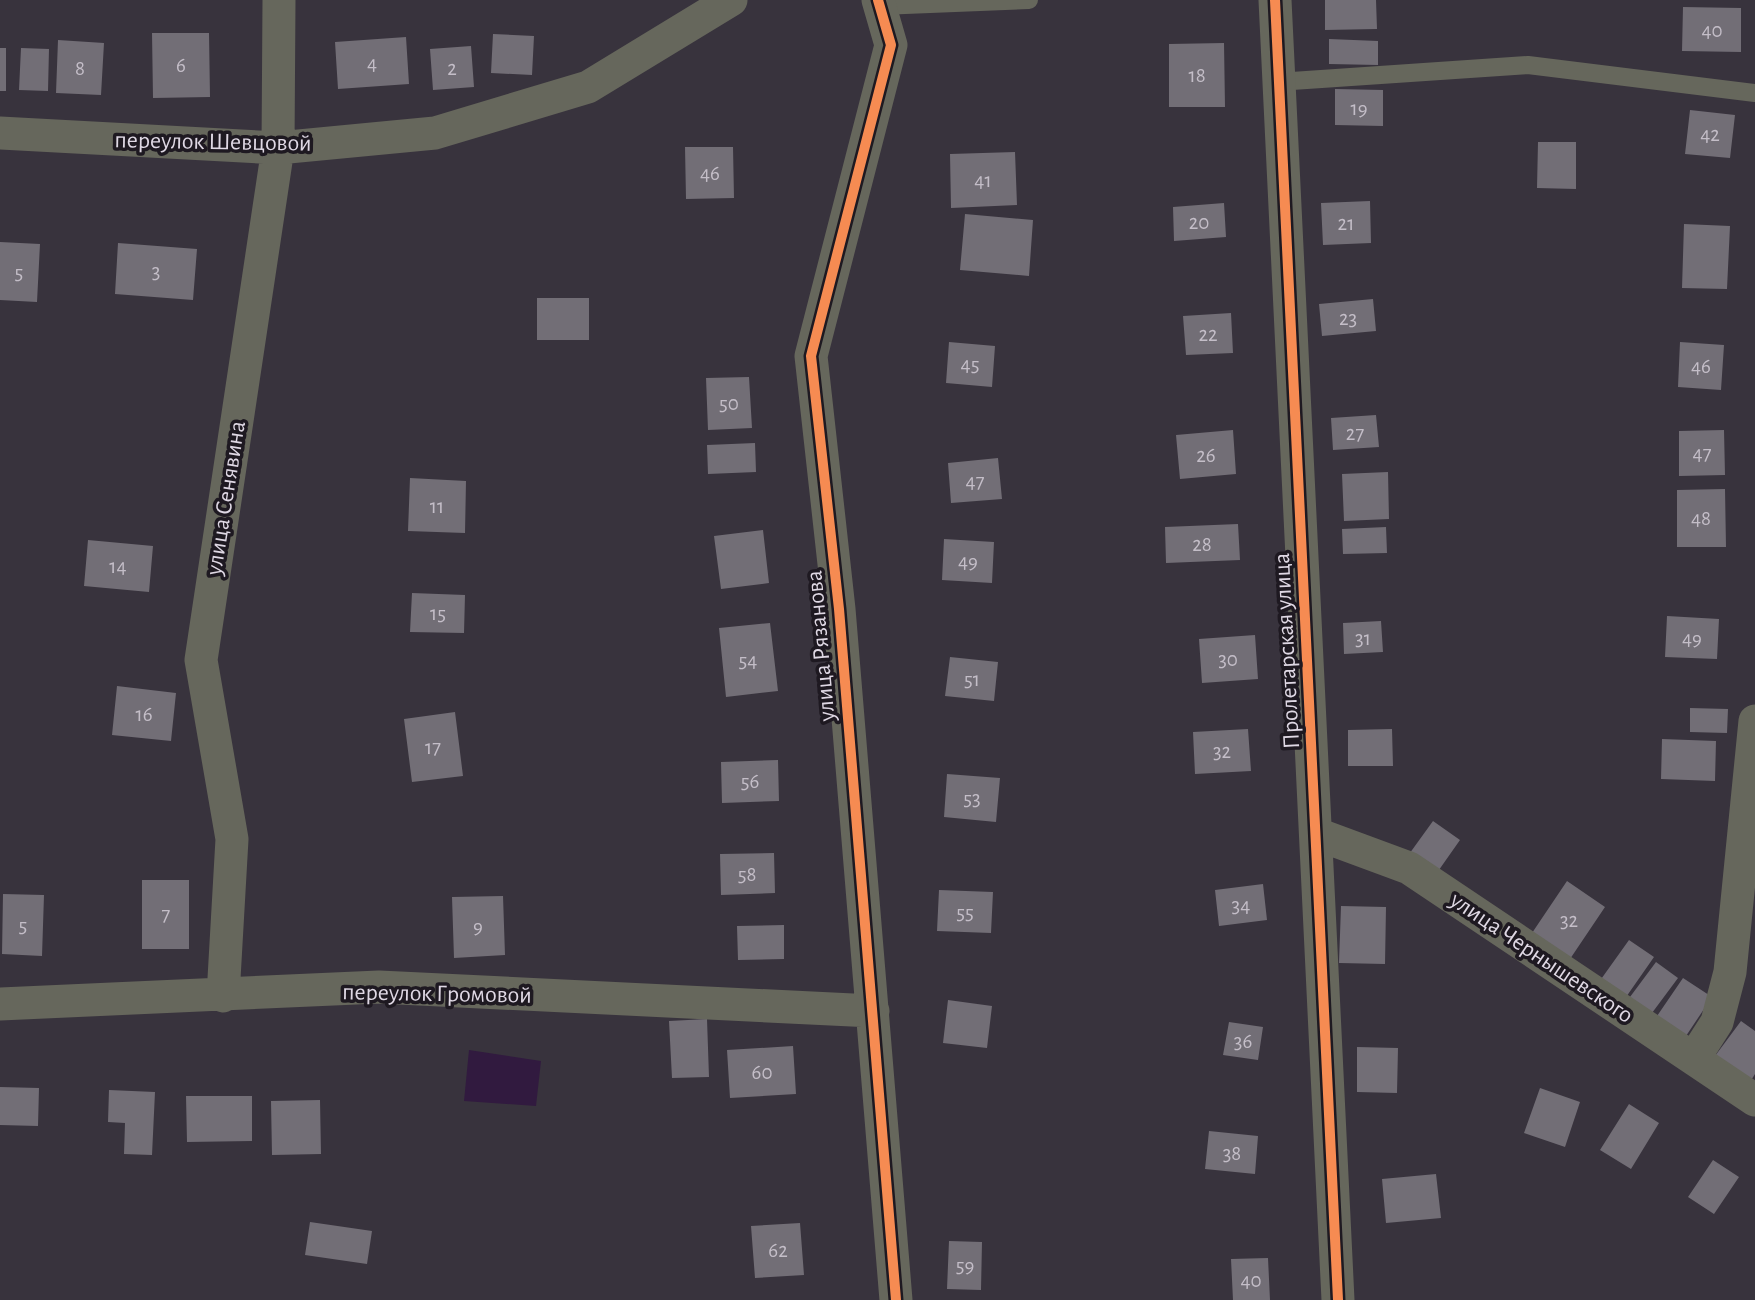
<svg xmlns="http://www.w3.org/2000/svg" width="1755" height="1300" font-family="'Alegreya Sans',sans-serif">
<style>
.water{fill:#311a3f}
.building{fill:#726e76}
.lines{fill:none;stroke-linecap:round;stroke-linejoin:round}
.service{stroke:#66675c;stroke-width:18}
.minor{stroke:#66675c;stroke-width:33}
.cycleway-casing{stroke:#1e1921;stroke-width:15}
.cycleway{stroke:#f68b52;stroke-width:10}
.labels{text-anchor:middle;stroke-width:7;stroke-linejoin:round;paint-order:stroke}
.number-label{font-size:21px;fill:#c4bec8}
.street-label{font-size:24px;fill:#dfd8e4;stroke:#1e1921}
</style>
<rect width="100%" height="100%" fill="#38333d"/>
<path class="water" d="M 469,1050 L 541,1061 L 536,1106 L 464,1101 Z"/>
<path class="building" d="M 1325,0 L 1376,0 L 1377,29 L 1325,30 Z
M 1683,7 L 1741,8 L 1741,52 L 1682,51 Z
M 152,33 L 209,33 L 210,97 L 153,98 Z
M 493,34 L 534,36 L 532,75 L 491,73 Z
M 406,37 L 409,84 L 338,89 L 335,42 Z
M 1329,39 L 1378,41 L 1378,65 L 1329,64 Z
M 58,40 L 104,43 L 101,95 L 56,93 Z
M 1224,43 L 1225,107 L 1169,107 L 1169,44 Z
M 471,46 L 474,87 L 433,90 L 430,49 Z
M 0,48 L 6,48 L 6,91 L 0,91 Z
M 21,48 L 49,49 L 48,91 L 19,90 Z
M 1335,89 L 1383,90 L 1383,126 L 1335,125 Z
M 1690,110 L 1735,115 L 1730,158 L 1685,154 Z
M 1538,142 L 1576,142 L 1576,189 L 1537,188 Z
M 685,147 L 733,147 L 734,198 L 686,199 Z
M 1015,152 L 1017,205 L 951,208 L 950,154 Z
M 1370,201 L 1371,243 L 1323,245 L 1321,203 Z
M 1224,203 L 1226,237 L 1174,241 L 1173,207 Z
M 965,214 L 1033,220 L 1029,276 L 960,270 Z
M 1684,224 L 1730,226 L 1727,289 L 1682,288 Z
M 0,242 L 40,244 L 37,302 L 0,300 Z
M 118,243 L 197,249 L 193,300 L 115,294 Z
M 537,298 L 589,298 L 589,340 L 537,340 Z
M 1373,299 L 1376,331 L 1322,336 L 1319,304 Z
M 1231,313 L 1233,353 L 1186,355 L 1183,316 Z
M 949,342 L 995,346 L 992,387 L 946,383 Z
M 1680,342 L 1724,345 L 1721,390 L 1678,387 Z
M 749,377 L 752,428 L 708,430 L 706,378 Z
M 1376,415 L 1379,447 L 1333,450 L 1331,418 Z
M 1233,430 L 1236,474 L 1180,479 L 1176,435 Z
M 1724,430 L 1725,475 L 1679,476 L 1679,431 Z
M 755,443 L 756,472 L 708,474 L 707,445 Z
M 998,458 L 1002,499 L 951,503 L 948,463 Z
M 1388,472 L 1389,519 L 1344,521 L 1342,474 Z
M 410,478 L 466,481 L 465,533 L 408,531 Z
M 1725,489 L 1726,547 L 1677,547 L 1677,490 Z
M 1238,524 L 1240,560 L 1166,563 L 1165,527 Z
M 1386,527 L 1387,553 L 1343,554 L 1342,529 Z
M 763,530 L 769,583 L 721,589 L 714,536 Z
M 944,539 L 994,542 L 992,583 L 942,580 Z
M 88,540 L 153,546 L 149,592 L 84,586 Z
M 412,593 L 465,595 L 464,633 L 410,632 Z
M 1667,616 L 1719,619 L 1717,659 L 1665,657 Z
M 1381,621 L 1383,652 L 1344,654 L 1343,623 Z
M 770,623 L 778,691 L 726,697 L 719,628 Z
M 1255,635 L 1258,679 L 1202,683 L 1199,639 Z
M 950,657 L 998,662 L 994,701 L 945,696 Z
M 117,686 L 176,693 L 171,741 L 112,735 Z
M 1690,708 L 1728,709 L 1727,733 L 1690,732 Z
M 455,712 L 463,776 L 412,782 L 404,719 Z
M 1248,729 L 1251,771 L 1195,774 L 1193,732 Z
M 1392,729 L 1393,766 L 1348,766 L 1348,730 Z
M 1662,739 L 1716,741 L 1715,781 L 1661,779 Z
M 778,760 L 779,801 L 722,803 L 721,762 Z
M 947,774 L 1000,778 L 996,822 L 944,817 Z
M 1433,821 L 1460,840 L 1434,877 L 1407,857 Z
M 774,853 L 775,893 L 721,895 L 720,854 Z
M 142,880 L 189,880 L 189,949 L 142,949 Z
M 1567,881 L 1605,907 L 1570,959 L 1532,933 Z
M 1263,884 L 1267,920 L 1219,926 L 1215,890 Z
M 939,890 L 993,892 L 991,933 L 937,931 Z
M 3,894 L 44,895 L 42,956 L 2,954 Z
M 503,896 L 505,955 L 454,958 L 452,897 Z
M 1341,906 L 1386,907 L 1385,964 L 1339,963 Z
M 784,925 L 784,959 L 738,960 L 737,926 Z
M 1629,940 L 1654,957 L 1624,1000 L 1599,982 Z
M 1656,962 L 1678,978 L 1649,1017 L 1627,1001 Z
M 1683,978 L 1712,997 L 1684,1039 L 1655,1019 Z
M 948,1000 L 992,1006 L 987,1048 L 943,1043 Z
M 707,1019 L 709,1077 L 672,1078 L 669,1021 Z
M 1741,1021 L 1755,1031 L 1755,1074 L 1750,1082 L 1715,1056 Z
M 1229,1022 L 1263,1027 L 1258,1060 L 1223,1055 Z
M 793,1046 L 796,1094 L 730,1098 L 727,1050 Z
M 1357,1047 L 1398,1048 L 1397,1093 L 1357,1092 Z
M 0,1087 L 39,1088 L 38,1126 L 0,1125 Z
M 1540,1088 L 1580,1102 L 1565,1147 L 1524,1133 Z
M 109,1090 L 155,1092 L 152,1155 L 124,1154 L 125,1123 L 108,1122 Z
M 186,1096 L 252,1096 L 252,1141 L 187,1142 Z
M 320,1100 L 321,1154 L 272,1155 L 271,1101 Z
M 1629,1104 L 1659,1123 L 1631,1169 L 1600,1150 Z
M 1209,1131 L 1258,1136 L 1255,1174 L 1205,1169 Z
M 1713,1160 L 1739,1177 L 1714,1214 L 1688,1197 Z
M 1436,1174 L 1441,1218 L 1386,1223 L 1382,1179 Z
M 310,1222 L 372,1231 L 367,1264 L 305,1255 Z
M 800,1223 L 804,1275 L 755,1278 L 751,1226 Z
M 949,1241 L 982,1242 L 981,1290 L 947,1289 Z
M 1268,1258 L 1270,1300 L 1233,1300 L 1231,1259 Z"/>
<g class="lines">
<path class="service" d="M 880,6 L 1029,0
M 1277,82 L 1528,65 L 1755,93"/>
<path class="minor" d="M 878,0 L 891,45 L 811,356 L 839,609 L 896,1300
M 1275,0 L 1338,1300
M 0,133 L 278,148 L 435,133 L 588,87 L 731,0
M 1317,834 L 1409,868 L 1755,1100
M 223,996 L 232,839 L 201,660 L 278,148 L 279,0
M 0,1004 L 379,987 L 873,1011
M 1694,1058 L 1717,1022 L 1730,972 L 1755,721"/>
<defs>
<path id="cycleway" d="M 878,0 L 891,45 L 811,356 L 839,609 L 896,1300
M 1275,0 L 1338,1300"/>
</defs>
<use href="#cycleway" class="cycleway-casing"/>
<use href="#cycleway" class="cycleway"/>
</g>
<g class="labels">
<g class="number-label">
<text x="1712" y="37">40</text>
<text x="372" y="70">4</text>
<text x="181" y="72">6</text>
<text x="80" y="75">8</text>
<text x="452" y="75">2</text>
<text x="1197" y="82">18</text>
<text x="1359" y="115">19</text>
<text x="1710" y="141">42</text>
<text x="710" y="180">46</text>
<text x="983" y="187">41</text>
<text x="1199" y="229">20</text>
<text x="1346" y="230">21</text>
<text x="156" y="278">3</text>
<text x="19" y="279">5</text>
<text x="1348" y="325">23</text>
<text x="1208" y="341">22</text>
<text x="970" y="371">45</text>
<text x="1701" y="373">46</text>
<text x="729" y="410">50</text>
<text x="1355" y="440">27</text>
<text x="1702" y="460">47</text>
<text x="1206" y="462">26</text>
<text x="975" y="488">47</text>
<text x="437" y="513">11</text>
<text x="1701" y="525">48</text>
<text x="1202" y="551">28</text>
<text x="968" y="568">49</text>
<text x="118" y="573">14</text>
<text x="438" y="620">15</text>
<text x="1363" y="645">31</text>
<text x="1692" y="645">49</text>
<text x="1228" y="666">30</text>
<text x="748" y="667">54</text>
<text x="972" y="686">51</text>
<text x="144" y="721">16</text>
<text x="433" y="754">17</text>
<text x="1222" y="758">32</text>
<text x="750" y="788">56</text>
<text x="972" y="805">53</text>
<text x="747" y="881">58</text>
<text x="1241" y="912">34</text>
<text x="965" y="919">55</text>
<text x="166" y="921">7</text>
<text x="1569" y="927">32</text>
<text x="23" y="932">5</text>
<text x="478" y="933">9</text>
<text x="1243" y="1048">36</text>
<text x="762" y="1079">60</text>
<text x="1232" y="1160">38</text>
<text x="778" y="1257">62</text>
<text x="965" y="1272">59</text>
<text x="1251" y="1287">40</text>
</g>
<g class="street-label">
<text transform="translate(213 141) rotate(1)" y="8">переулок Шевцовой</text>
<text transform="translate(225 498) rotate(-81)" y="8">улица Сенявина</text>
<text transform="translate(820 646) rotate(-95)" y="8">улица Рязанова</text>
<text transform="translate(1286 651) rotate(-93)" y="8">Пролетарская улица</text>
<text transform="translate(1542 957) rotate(34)" y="8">улица Чернышевского</text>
<text transform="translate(437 993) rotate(1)" y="8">переулок Громовой</text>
</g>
</g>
</svg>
